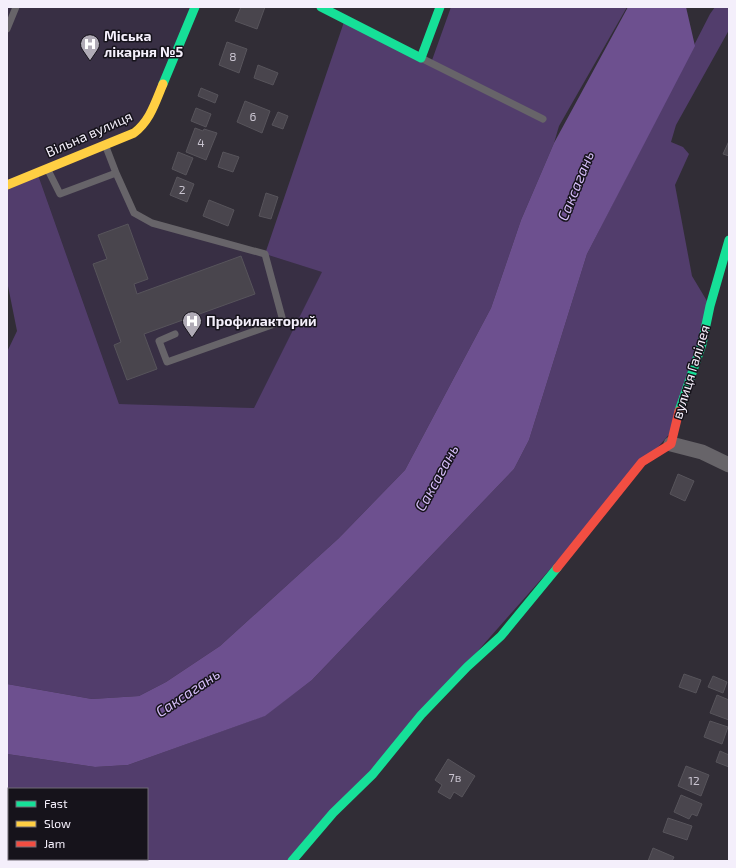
<svg xmlns="http://www.w3.org/2000/svg" width="736" height="868" font-family="'Exo 2',sans-serif">
<style>
.built{fill:#382f44}
.green{fill:#523d6c;fill-rule:evenodd}
.water{fill:#6d508f}
.building{fill:#49454d;stroke:#57545b}
.lines{fill:none;stroke-linecap:round;stroke-linejoin:round}
.lane{stroke:#676469;stroke-width:7}
.street{stroke:#676469;stroke-width:15}
.fast{stroke:#16e098;stroke-width:9}
.slow{stroke:#ffcf43;stroke-width:9}
.jam{stroke:#f24e42;stroke-width:9}
.labels{text-anchor:middle;stroke-width:3;stroke-linejoin:round;paint-order:stroke}
.number-label{font-size:12px;fill:#c9c4d0}
.poi-label{font-size:14px;font-weight:bold;fill:#f4effb;stroke:#16131b;text-anchor:start}
.street-label{font-size:14px;fill:#f4effb;stroke:#16131b}
.water-label{font-size:15px;font-style:italic;fill:#d4bcf6;stroke:#16131b}
</style>
<rect width="100%" height="100%" fill="#312d36"/>
<path class="built" d="M 7,7 L 195,7 L 150,115 L 105,145 L 134,213 L 152,223 L 265,254 L 323,272 L 254,408 L 119,404 L 37,172 L 7,185 Z"/>
<path class="green" d="M 451,7 L 627,7 L 559,126 L 554,143 L 521,220 L 491,308 L 405,470 L 339,538 L 220,646 L 166,682 L 139,696 L 92,699 L 7,684 L 7,352 L 17,331 L 7,281 L 7,185 L 37,172 L 119,404 L 254,408 L 322,272 L 265,254 L 345,19 L 431,63 Z
M 715,7 L 729,7 L 729,30 L 676,125 L 671,142 L 683,147 L 689,154 L 675,185 L 692,276 L 710,306 L 674,429 L 292,861 L 10,861 L 7,859 L 7,754 L 95,767 L 128,765 L 264,716 L 312,680 L 514,469 L 529,440 L 587,254 L 710,14 ZM 9,789 L 147,789 L 147,859 L 9,859 Z"/>
<path class="water" d="M 628,7 L 686,7 L 695,46 L 587,254 L 529,440 L 514,469 L 312,680 L 265,716 L 128,765 L 95,767 L 7,754 L 7,684 L 92,699 L 139,696 L 166,682 L 220,646 L 339,538 L 405,470 L 491,308 L 521,220 L 554,143 Z"/>
<path class="building" d="M 241,7 L 265,7 L 257,29 L 235,21 Z
M 227,42 L 247,49 L 239,73 L 219,65 Z
M 258,65 L 278,73 L 273,85 L 254,78 Z
M 201,88 L 218,95 L 215,103 L 198,96 Z
M 245,101 L 270,111 L 262,133 L 237,122 Z
M 196,108 L 211,114 L 206,127 L 191,121 Z
M 278,112 L 288,116 L 283,129 L 272,125 Z
M 195,128 L 203,131 L 204,129 L 217,133 L 206,160 L 186,152 Z
M 729,141 L 729,156 L 723,154 Z
M 178,152 L 193,158 L 186,175 L 172,169 Z
M 223,152 L 239,157 L 233,172 L 218,167 Z
M 177,177 L 194,184 L 187,202 L 170,195 Z
M 266,193 L 278,197 L 271,219 L 259,216 Z
M 209,200 L 234,210 L 228,226 L 203,216 Z
M 128,224 L 148,279 L 134,284 L 137,294 L 241,256 L 255,294 L 144,334 L 157,369 L 127,380 L 114,345 L 121,342 L 93,264 L 107,259 L 98,235 Z
M 678,474 L 694,481 L 685,501 L 670,494 Z
M 684,674 L 701,680 L 696,693 L 679,687 Z
M 713,676 L 727,682 L 723,693 L 708,687 Z
M 717,695 L 729,700 L 729,720 L 710,713 Z
M 710,721 L 728,727 L 722,744 L 704,737 Z
M 720,751 L 729,755 L 729,767 L 716,762 Z
M 448,759 L 475,776 L 462,797 L 454,792 L 450,799 L 438,792 L 442,785 L 435,780 Z
M 686,766 L 709,775 L 701,796 L 678,786 Z
M 681,795 L 702,804 L 697,816 L 692,814 L 689,819 L 674,812 Z
M 668,818 L 692,826 L 687,840 L 663,832 Z
M 653,848 L 674,857 L 672,861 L 648,861 Z"/>
<g class="lines">
<path class="lane" d="M 7,29 L 16,7
M 423,59 L 543,119
M 48,170 L 60,194 L 116,173 L 106,147
M 116,173 L 134,213 L 152,223 L 265,254 L 283,321 L 167,362 L 159,341 L 175,334"/>
<path class="street" d="M 671,444 L 702,452 L 729,465"/>
<path class="fast" d="M 321,7 L 421,58 L 440,7
M 163,84 L 195,7
M 679,411 L 702,344 L 710,306 L 729,240
M 292,861 L 333,813 L 373,774 L 421,715 L 467,667 L 501,636 L 557,568"/>
<path class="slow" d="M 7,185 L 134,133 C 150,121 155,103 163,84"/>
<path class="jam" d="M 557,568 L 642,462 L 671,444 L 679,411"/>
</g>
<defs>
<symbol id="hospital-pin" viewBox="-11 -11 22 30"><path d="M0 17L-7.5 6A9.5 9.5 0 1 1 7.5 6Z" fill="#b0abb6" stroke="#16131b"/><path d="M-5-5h3v3.5h4V-5h3V5h-3V1.5h-4V5h-3Z" fill="#fff"/></symbol>
</defs>
<g fill-rule="evenodd">
<use href="#hospital-pin" x="79" y="33" width="22" height="30"/>
<use href="#hospital-pin" x="181" y="310" width="22" height="30"/>
</g>
<g class="labels">
<g class="number-label">
<text x="233" y="61">8</text>
<text x="253" y="121">6</text>
<text x="201" y="147">4</text>
<text x="182" y="194">2</text>
<text x="455" y="782">7в</text>
<text x="694" y="785">12</text>
</g>
<g class="poi-label">
<text x="104" y="41">Міська<tspan x="104" dy="16">лікарня №5</tspan></text>
<text x="206" y="326">Профилакторий</text>
</g>
<g class="street-label">
<text transform="translate(89 134) rotate(-24)" y="5">Вільна вулиця</text>
<text transform="translate(691 372) rotate(-73)" y="5">вулиця Галілея</text>
</g>
<g class="water-label">
<text transform="translate(576 186) rotate(-68)" y="5">Саксагань</text>
<text transform="translate(437 478) rotate(-61)" y="5">Саксагань</text>
<text transform="translate(188 693) rotate(-34)" y="5">Саксагань</text>
</g>
</g>
<rect width="736" height="868" fill="none" stroke="#f4effb" stroke-width="16"/>
<rect x="8" y="788" width="140" height="72" fill="#16131b" stroke="#6f6b75"/>
<rect x="16" y="801" width="20" height="6" fill="#16e098" stroke="#6f6b75"/>
<text x="44" y="808" font-size="12" fill="#f4effb">Fast</text>
<rect x="16" y="821" width="20" height="6" fill="#ffcf43" stroke="#6f6b75"/>
<text x="44" y="828" font-size="12" fill="#f4effb">Slow</text>
<rect x="16" y="841" width="20" height="6" fill="#f24e42" stroke="#6f6b75"/>
<text x="44" y="848" font-size="12" fill="#f4effb">Jam</text>
</svg>
